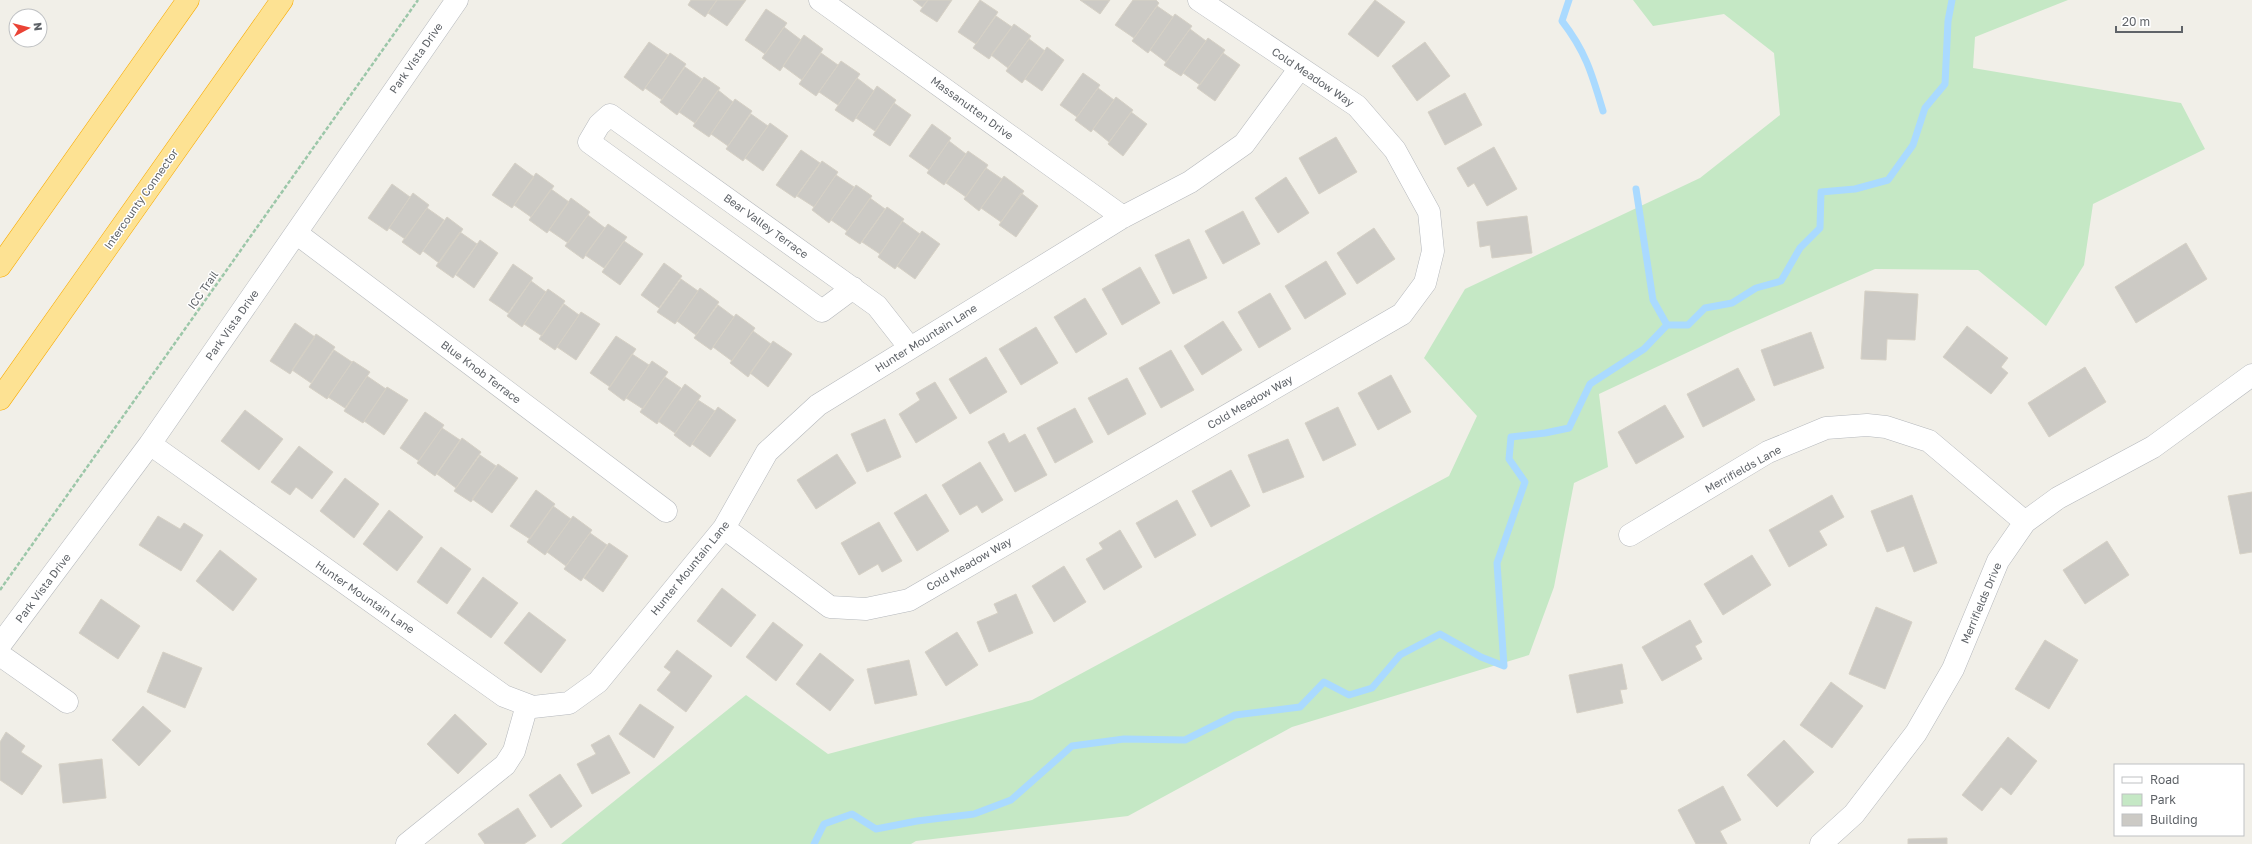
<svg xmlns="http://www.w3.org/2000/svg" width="2252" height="844" font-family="'Golos Text',sans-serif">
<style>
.green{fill:#c5e8c5}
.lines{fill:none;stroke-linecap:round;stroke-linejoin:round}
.stream{stroke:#aadaff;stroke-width:7}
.building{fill:#cccac5;stroke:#d6d1c6}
.minor-casing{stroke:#b5b8bc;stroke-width:23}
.highway-casing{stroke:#f9ab00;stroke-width:23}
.path{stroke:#9cc7a9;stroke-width:2.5;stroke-dasharray:4 2;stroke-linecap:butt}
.minor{stroke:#fff;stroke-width:22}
.highway{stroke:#fde293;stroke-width:22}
.labels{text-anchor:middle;stroke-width:3;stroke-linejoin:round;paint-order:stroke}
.street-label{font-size:11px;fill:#5f6368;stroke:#fff}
</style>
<rect width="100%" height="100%" fill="#f1efe8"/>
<path class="green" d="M 1633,0 L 2068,0 L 1975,37 L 1973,68 L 2181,103 L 2205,149 L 2093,204 L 2084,265 L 2046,326 L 1978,270 L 1875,269 L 1731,332 L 1599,394 L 1608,467 L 1574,483 L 1554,587 L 1529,655 L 1292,727 L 1128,816 L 916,841 L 911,844 L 561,844 L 746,695 L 828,754 L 1032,700 L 1449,476 L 1477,416 L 1424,358 L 1465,289 L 1700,178 L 1780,115 L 1774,53 L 1724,14 L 1653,26 Z"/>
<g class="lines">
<path class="stream" d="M 1569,0 L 1562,21 C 1586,52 1592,74 1603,111
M 1667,325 L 1688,325 L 1705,308 L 1732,303 L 1756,288 L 1781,281 L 1800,248 L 1820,228 L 1821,192 L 1855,189 L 1888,180 L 1913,145 L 1925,108 L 1945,84 L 1948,21 L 1952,0
M 814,844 L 824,824 L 852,814 L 876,829 L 917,821 L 974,814 L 1011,800 L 1072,746 L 1124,739 L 1185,740 L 1235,715 L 1300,707 L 1324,682 L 1349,695 L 1372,688 L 1400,655 L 1440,634 L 1481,657 L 1504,666 L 1497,563 L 1525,482 L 1509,459 L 1511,437 L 1545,433 L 1569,428 L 1590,384 L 1644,349 L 1667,325 L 1653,300 L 1636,189"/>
</g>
<path class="building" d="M 717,0 L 746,0 L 727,26 L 708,13 Z
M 717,0 L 705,17 L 688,5 L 691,0 Z
M 913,0 L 928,0 L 922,7 Z
M 928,0 L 952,0 L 937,22 L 920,11 Z
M 980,0 L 998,12 L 976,44 L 958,32 Z
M 1080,0 L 1110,0 L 1100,14 Z
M 1133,0 L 1156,0 L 1159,3 L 1134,38 L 1115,25 Z
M 1375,0 L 1405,22 L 1378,57 L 1348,34 Z
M 1157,6 L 1173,17 L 1148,53 L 1132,41 Z
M 766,9 L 787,23 L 765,54 L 745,40 Z
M 1175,14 L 1192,26 L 1166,62 L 1150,50 Z
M 996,16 L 1012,27 L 989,59 L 973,48 Z
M 1014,24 L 1031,36 L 1008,68 L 991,55 Z
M 784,27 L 801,40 L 780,71 L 762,58 Z
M 1190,29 L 1206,41 L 1181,76 L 1164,65 Z
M 804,35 L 823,49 L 802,80 L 783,66 Z
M 1208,38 L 1225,50 L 1200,85 L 1183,73 Z
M 1029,39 L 1045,51 L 1022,83 L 1006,71 Z
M 649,42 L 668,55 L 643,91 L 624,77 Z
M 1425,42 L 1450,76 L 1417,101 L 1392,66 Z
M 1047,47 L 1064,60 L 1042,91 L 1025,79 Z
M 670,53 L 686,64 L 662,100 L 645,88 Z
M 821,53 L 838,65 L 816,96 L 799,84 Z
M 1223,53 L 1240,65 L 1215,101 L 1197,88 Z
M 841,61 L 860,74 L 838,105 L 819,92 Z
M 685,67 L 702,79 L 677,115 L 660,102 Z
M 1083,73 L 1100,85 L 1077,117 L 1060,105 Z
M 704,77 L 720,88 L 695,123 L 679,112 Z
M 857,78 L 874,91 L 853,122 L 835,110 Z
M 877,86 L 896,100 L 875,131 L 856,118 Z
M 1098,88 L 1114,100 L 1091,132 L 1075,120 Z
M 718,90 L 733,102 L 709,137 L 693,126 Z
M 1465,93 L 1482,125 L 1445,145 L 1428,112 Z
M 1116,97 L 1133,110 L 1109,142 L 1093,129 Z
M 735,99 L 752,111 L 728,146 L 711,134 Z
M 894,103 L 911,115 L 890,146 L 873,135 Z
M 1131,112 L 1147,124 L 1123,156 L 1108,144 Z
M 751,114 L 768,126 L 743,161 L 726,149 Z
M 770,123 L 788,136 L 763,171 L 745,158 Z
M 932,124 L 951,138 L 929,170 L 909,156 Z
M 1336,137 L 1357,172 L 1319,194 L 1299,158 Z
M 949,141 L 966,154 L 944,185 L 927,173 Z
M 1494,147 L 1517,189 L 1487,206 L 1474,183 L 1468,187 L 1457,168 Z
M 801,150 L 820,163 L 795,198 L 776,185 Z
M 968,151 L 988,165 L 966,197 L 946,183 Z
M 822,161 L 838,172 L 814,207 L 797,196 Z
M 515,163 L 534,177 L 512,208 L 492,195 Z
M 986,168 L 1002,179 L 979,211 L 964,199 Z
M 536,173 L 554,186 L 531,217 L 514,205 Z
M 836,175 L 854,187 L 829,223 L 812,210 Z
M 1004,176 L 1024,191 L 1001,222 L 981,208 Z
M 1286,177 L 1309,213 L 1278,233 L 1255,198 Z
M 392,184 L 410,197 L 387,231 L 368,218 Z
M 856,185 L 872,196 L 847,231 L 831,220 Z
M 551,189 L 569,202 L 547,233 L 529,220 Z
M 413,193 L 429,205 L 405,239 L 389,228 Z
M 1021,193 L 1038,206 L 1016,237 L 999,225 Z
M 571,198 L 590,212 L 568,243 L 549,230 Z
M 870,198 L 885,209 L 860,244 L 845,234 Z
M 887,207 L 904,219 L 880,254 L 862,242 Z
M 427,208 L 444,220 L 420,255 L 402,242 Z
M 1243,211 L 1260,244 L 1223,264 L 1205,231 Z
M 588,215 L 605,228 L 583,259 L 565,246 Z
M 1527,216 L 1532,253 L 1492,258 L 1490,245 L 1480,247 L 1477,222 Z
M 447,217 L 463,229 L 439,263 L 423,251 Z
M 902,221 L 920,234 L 895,269 L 878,257 Z
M 608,224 L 627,237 L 604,268 L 585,255 Z
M 1374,228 L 1395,259 L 1357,284 L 1337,253 Z
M 922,231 L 940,244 L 915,279 L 897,266 Z
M 460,232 L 477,244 L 453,278 L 436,266 Z
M 1189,239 L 1207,278 L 1173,294 L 1155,255 Z
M 480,240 L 498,253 L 474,288 L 456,275 Z
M 624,241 L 643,254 L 620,285 L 602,272 Z
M 2186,243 L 2207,279 L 2136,323 L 2115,287 Z
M 1326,261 L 1346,294 L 1305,319 L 1285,286 Z
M 664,263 L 682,276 L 659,308 L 641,295 Z
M 513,264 L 533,278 L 508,313 L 489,300 Z
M 1140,267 L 1160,303 L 1122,325 L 1102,289 Z
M 681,279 L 698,291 L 675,324 L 657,312 Z
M 531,281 L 546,292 L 522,327 L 507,316 Z
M 700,288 L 719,302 L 696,335 L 677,321 Z
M 548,289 L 565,301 L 542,336 L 524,324 Z
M 1865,291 L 1918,294 L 1915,340 L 1887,339 L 1886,360 L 1861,359 Z
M 1270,293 L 1291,329 L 1259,348 L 1238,312 Z
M 1085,298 L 1107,334 L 1076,353 L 1054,317 Z
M 564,304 L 579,315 L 555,350 L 539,339 Z
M 718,305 L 734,317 L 711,350 L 694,338 Z
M 581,312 L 600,324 L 576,360 L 557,347 Z
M 736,314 L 755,328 L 732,361 L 713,347 Z
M 1223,321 L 1242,350 L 1202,375 L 1184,346 Z
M 295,323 L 315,337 L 290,374 L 270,361 Z
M 1967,326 L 2008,358 L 2001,367 L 2008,373 L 1991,394 L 1943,357 Z
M 1036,327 L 1058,363 L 1021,385 L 999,349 Z
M 753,331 L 771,344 L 748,377 L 730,363 Z
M 1811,332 L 1824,368 L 1774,386 L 1761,350 Z
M 316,334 L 335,347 L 311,383 L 292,370 Z
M 616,336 L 636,349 L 610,387 L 590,373 Z
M 773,341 L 792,354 L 768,387 L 750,373 Z
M 334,350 L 352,362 L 327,399 L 309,387 Z
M 1171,350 L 1194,390 L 1161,408 L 1139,368 Z
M 632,354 L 649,365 L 624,401 L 608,389 Z
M 986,357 L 1007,392 L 970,414 L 949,379 Z
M 353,361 L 370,372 L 345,408 L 328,397 Z
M 652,361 L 668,372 L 643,409 L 626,398 Z
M 2085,367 L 2106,402 L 2049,437 L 2028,403 Z
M 1738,368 L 1755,400 L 1703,427 L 1687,394 Z
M 1391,375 L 1411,412 L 1378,430 L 1358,393 Z
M 367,376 L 386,389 L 363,423 L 344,411 Z
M 665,377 L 681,388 L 657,424 L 640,412 Z
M 1127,378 L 1146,414 L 1108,435 L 1088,398 Z
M 935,382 L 957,418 L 916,443 L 899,414 L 920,400 L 916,393 Z
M 685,384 L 701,396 L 675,433 L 658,421 Z
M 387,387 L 408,400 L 384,435 L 364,421 Z
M 698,400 L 715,411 L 690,447 L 674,435 Z
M 1665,405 L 1684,437 L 1636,464 L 1618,432 Z
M 718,407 L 736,420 L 710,457 L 692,444 Z
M 1338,407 L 1356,445 L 1323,461 L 1305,423 Z
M 1075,408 L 1093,442 L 1055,463 L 1037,428 Z
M 245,410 L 283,439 L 259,470 L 221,441 Z
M 425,412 L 444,425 L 419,461 L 400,448 Z
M 885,419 L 901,457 L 867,472 L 851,434 Z
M 442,428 L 460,440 L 435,476 L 417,463 Z
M 1004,433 L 1009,443 L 1025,434 L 1047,475 L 1015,492 L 988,442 Z
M 462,438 L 481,452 L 456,488 L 437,474 Z
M 1288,439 L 1304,477 L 1263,493 L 1248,455 Z
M 299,446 L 333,472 L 312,499 L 296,487 L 290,495 L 271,482 Z
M 837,454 L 856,483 L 816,509 L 797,480 Z
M 480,455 L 496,466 L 471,502 L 454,491 Z
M 980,462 L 1003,500 L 982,513 L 977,505 L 960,515 L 942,485 Z
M 498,464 L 518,478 L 492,513 L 472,499 Z
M 1231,470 L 1250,506 L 1211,527 L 1192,491 Z
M 345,478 L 379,504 L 354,538 L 320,511 Z
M 536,490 L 555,504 L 530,539 L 510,526 Z
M 2252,492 L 2252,552 L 2240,554 L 2228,496 Z
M 926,494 L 949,531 L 917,551 L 894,513 Z
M 1832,495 L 1844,517 L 1819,531 L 1827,545 L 1789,567 L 1769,530 Z
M 1912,495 L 1937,563 L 1914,572 L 1904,546 L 1887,552 L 1871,511 Z
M 1177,500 L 1196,535 L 1155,558 L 1136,523 Z
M 553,506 L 571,519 L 545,555 L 527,542 Z
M 389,510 L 423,537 L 397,571 L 363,544 Z
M 158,516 L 180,529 L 184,523 L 203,535 L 181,571 L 139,545 Z
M 573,516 L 592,530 L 566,566 L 547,552 Z
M 879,522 L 902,561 L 882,572 L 878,564 L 859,575 L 841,543 Z
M 1120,530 L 1142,567 L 1104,590 L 1086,559 L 1103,549 L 1099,543 Z
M 590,533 L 607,545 L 581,581 L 564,569 Z
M 2107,541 L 2129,575 L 2085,604 L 2063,570 Z
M 609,543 L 628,556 L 603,592 L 584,578 Z
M 441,547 L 471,569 L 447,604 L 417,582 Z
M 220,550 L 257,579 L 233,611 L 196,581 Z
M 1752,555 L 1771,585 L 1723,615 L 1704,584 Z
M 1064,566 L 1086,602 L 1054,622 L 1032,586 Z
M 483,577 L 518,603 L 491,638 L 457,613 Z
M 722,588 L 756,615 L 731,647 L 697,621 Z
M 1016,594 L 1033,633 L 989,652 L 977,622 L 998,613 L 994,604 Z
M 101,599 L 140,626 L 118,659 L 79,633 Z
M 1876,607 L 1912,622 L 1885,689 L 1849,674 Z
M 529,612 L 566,640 L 541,673 L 504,643 Z
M 1690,620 L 1702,642 L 1695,646 L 1702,659 L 1662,681 L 1642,647 Z
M 773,622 L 803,645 L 776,681 L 746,657 Z
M 957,632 L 978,665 L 946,686 L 925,652 Z
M 2045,640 L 2078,660 L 2049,709 L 2015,689 Z
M 677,650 L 712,676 L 686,712 L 657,690 L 671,672 L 664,667 Z
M 163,652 L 202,668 L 185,708 L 147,692 Z
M 820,653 L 854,680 L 830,711 L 796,684 Z
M 909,660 L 917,695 L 875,704 L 867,669 Z
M 1622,664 L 1627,689 L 1620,690 L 1623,703 L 1577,713 L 1569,675 Z
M 1831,682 L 1863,706 L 1832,748 L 1800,725 Z
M 640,704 L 674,727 L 654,758 L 619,734 Z
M 143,706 L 171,731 L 139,766 L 112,740 Z
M 455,714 L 487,744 L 458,774 L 427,744 Z
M 6,732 L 25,746 L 21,752 L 42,766 L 22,795 L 0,780 L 0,742 Z
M 609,735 L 630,773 L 592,794 L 577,764 L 596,754 L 591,745 Z
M 2008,737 L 2037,761 L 2011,795 L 2001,787 L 1982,811 L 1962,795 Z
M 1784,740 L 1814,772 L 1777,807 L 1747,775 Z
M 102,759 L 106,798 L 63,803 L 59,764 Z
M 560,774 L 582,806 L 551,828 L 529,795 Z
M 1723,786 L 1741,820 L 1720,831 L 1727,844 L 1696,844 L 1678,810 Z
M 518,808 L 536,836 L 524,844 L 485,844 L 478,834 Z
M 1947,838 L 1947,844 L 1908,844 L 1908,839 Z"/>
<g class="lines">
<defs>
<path id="minor" d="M 820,0 L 1123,217
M 296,233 L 666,511
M 853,288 L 822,311 L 589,142 L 599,125 L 610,115 L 877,306 L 910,348
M 150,444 L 504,696 L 533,707 L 569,703 L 598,682 L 724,528 L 767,452 L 818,405 L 1123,217 L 1190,182 L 1244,144 L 1300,68
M 724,528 L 830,607 L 866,609 L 909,600 L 1402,314 L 1425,283 L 1433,251 L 1429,212 L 1395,150 L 1357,106 L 1199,0
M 1630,535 L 1768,452 L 1826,428 L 1867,425 L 1886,427 L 1929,441 L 2025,522
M 0,645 L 150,444 L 457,0
M 0,655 L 67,702
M 407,844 L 505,765 L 514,751 L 527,705
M 1821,844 L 1854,814 L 1916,733 L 1953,669 L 1998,561 L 2025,522 L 2058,498 L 2153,447 L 2252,375"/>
<path id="highway" d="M 0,266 L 188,0
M 0,399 L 282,0"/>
</defs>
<use href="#minor" class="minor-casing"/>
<use href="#highway" class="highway-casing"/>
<path class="path" d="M 0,590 L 418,0"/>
<use href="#minor" class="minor"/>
<use href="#highway" class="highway"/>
</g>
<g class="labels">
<g class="street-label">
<text transform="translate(416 58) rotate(-55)" y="4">Park Vista Drive</text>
<text transform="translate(1313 77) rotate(34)" y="4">Cold Meadow Way</text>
<text transform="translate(972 108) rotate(36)" y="4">Massanutten Drive</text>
<text transform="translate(141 199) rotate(-55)" y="4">Intercounty Connector</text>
<text transform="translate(766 226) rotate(36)" y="4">Bear Valley Terrace</text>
<text transform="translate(203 290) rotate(-55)" y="4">ICC Trail</text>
<text transform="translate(232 325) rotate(-55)" y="4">Park Vista Drive</text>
<text transform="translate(926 338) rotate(-32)" y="4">Hunter Mountain Lane</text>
<text transform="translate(481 372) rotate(37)" y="4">Blue Knob Terrace</text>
<text transform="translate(1250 402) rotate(-30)" y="4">Cold Meadow Way</text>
<text transform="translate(1743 469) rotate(-29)" y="4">Merrifields Lane</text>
<text transform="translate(969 564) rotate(-30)" y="4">Cold Meadow Way</text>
<text transform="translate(690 568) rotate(-51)" y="4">Hunter Mountain Lane</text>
<text transform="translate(43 588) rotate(-53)" y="4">Park Vista Drive</text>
<text transform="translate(365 597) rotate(35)" y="4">Hunter Mountain Lane</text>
<text transform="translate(1981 603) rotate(-67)" y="4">Merrifields Drive</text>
</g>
</g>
<rect x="2114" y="764" width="130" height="72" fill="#ffffff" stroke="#bfc1c3"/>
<rect x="2122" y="777" width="20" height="6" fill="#ffffff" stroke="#bfc1c3"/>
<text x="2150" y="784" font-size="12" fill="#5f6368">Road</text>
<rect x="2122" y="794" width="20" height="12" fill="#c5e8c5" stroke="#bfc1c3"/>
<text x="2150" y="804" font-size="12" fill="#5f6368">Park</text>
<rect x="2122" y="814" width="20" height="12" fill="#cccac5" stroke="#bfc1c3"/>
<text x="2150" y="824" font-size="12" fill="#5f6368">Building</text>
<g transform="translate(28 28) rotate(83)"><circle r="19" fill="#ffffff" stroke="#bfc1c3"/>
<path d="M0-3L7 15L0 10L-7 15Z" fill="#ea4335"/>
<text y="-6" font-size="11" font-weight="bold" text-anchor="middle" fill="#5f6368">N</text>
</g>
<path d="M2116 26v6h66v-6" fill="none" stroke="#5f6368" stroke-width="2"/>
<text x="2122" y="26" font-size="12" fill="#5f6368" stroke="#ffffff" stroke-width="3" paint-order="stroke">20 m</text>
</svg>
